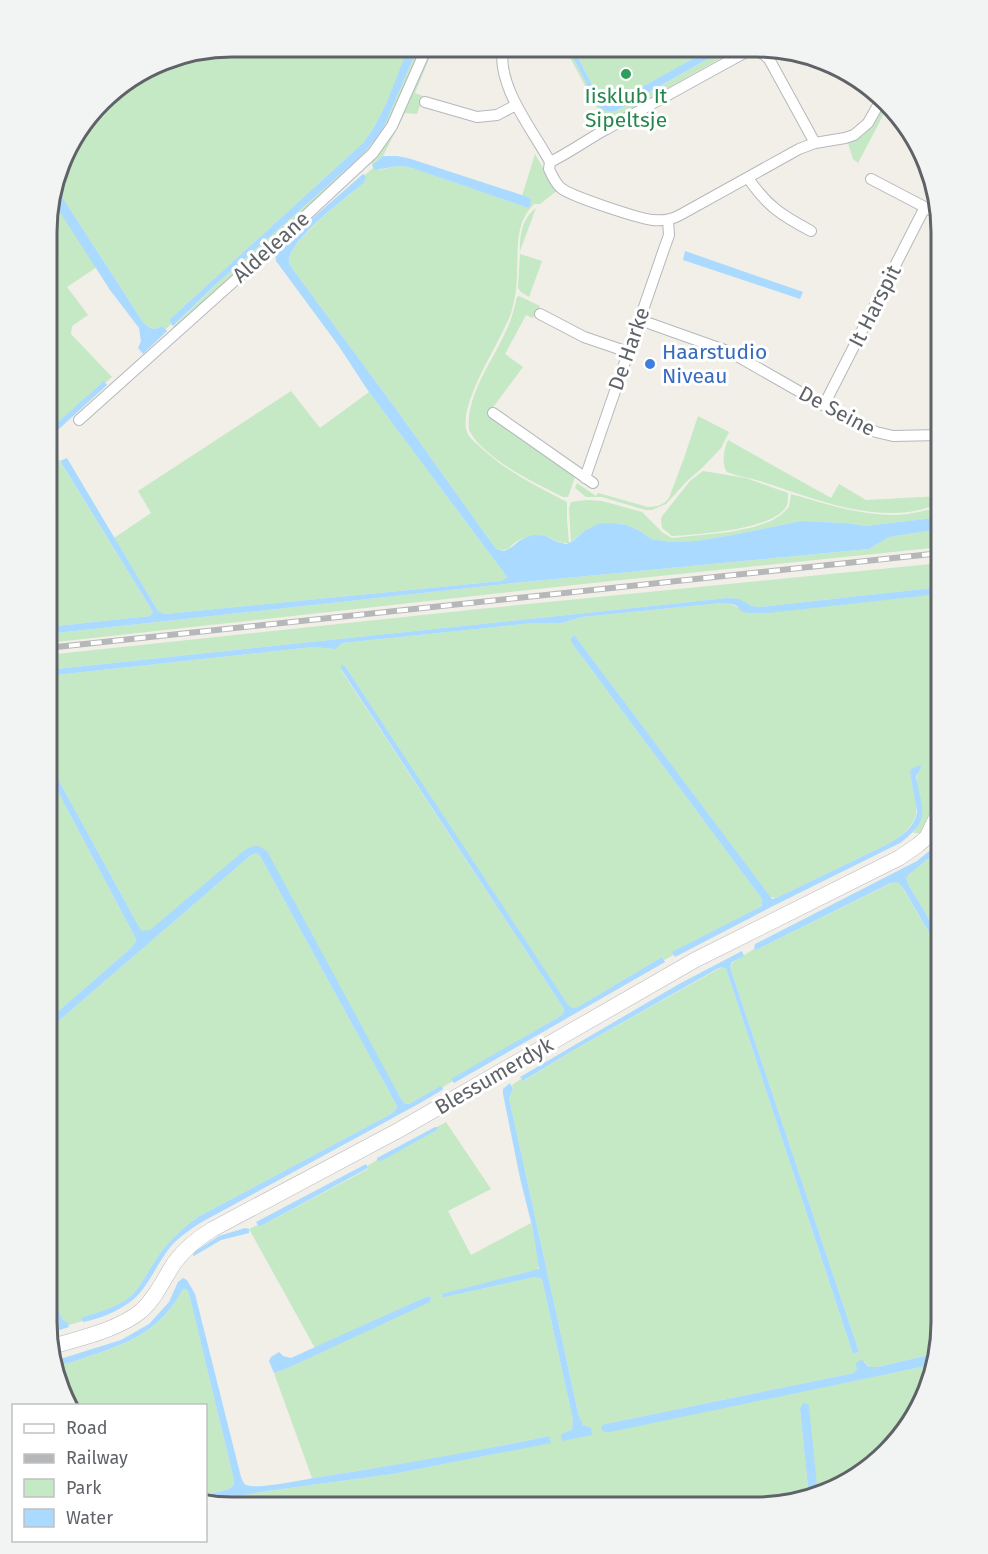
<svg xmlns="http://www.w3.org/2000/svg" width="988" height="1554" font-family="'Fira Sans',sans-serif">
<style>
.green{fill:#c5e8c5}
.water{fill:#aadaff}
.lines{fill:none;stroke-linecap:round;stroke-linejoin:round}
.street-casing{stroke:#b5b8bc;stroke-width:12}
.secondary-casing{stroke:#b6babf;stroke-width:16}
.street{stroke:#fff;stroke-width:10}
.secondary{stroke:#fff;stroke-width:15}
.rail-casing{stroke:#b6b7b8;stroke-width:6}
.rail{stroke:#fff;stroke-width:4;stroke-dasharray:11;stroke-linecap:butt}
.leisure-dot{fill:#2e9e5b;stroke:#fff;stroke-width:2}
.shop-dot{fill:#3f7fe0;stroke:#fff;stroke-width:2}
.labels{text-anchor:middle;stroke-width:6;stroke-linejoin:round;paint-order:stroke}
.leisure-label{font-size:21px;fill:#27864d;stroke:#fff}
.street-label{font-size:21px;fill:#5f6368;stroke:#fff}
.shop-label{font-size:21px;fill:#366cbe;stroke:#fff;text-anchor:start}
.rim{fill:none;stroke:#5f6368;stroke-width:3}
</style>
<rect width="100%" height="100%" fill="#f1efe8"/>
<path class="green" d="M 232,47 L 409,47 C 396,79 385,115 364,142 L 169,320 L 174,326 L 215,285 L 360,157 L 380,134 L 387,120 L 418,47 L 423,47 L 391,123 L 366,155 L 175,328 L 171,324 L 166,329 L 163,326 C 154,331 150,329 143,322 L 55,186 L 66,150 L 109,93 L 161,60 Z
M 430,47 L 434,47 L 415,93 L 423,96 L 417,114 L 405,113 L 383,156 L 375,162 L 379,170 L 399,166 L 409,167 L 528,208 L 531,199 L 522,196 L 535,154 L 551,182 L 558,190 L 540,204 L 534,204 C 515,223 518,248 517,273 C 517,286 515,300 511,313 C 501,342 457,404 467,432 C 469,438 475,442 479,446 C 504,470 536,486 567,502 L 567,520 L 569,543 C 559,544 554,538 546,537 C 540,535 527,537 521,539 C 510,543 511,553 496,549 L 396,409 L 289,264 C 285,243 347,197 364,183 L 365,175 L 373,168 L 371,160 Z
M 565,48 L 568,48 L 598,106 L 617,111 L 727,48 L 739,48 L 605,123 Z
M 573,48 L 712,48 L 611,104 L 607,105 L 600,100 Z
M 885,105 L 887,108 L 858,163 L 853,159 L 848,143 C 867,137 876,122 885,105 Z
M 51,198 L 97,267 L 67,287 L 88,315 L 72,326 L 71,334 L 112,377 L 105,383 L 104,382 L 48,431 L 48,208 Z
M 536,208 L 520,251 C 519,236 523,217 536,208 Z
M 520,254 L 542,261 L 529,297 L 521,292 L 518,288 Z
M 519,296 L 540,306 L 533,318 L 526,315 L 505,354 L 523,367 L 488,414 L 522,440 L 575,477 L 568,497 L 563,497 C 534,482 485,460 469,430 C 466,395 491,364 505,333 C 511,322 514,309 517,297 Z
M 291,391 L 320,428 L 369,392 L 507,577 L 501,581 L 165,614 L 158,611 L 114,538 L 151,513 L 138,491 Z
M 698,416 L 729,432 L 721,448 L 702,468 L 687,481 L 666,504 L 652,510 L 645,510 L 602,497 L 586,497 L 575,488 L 577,483 L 596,496 L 598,493 L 648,507 L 658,506 L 664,503 L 669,498 L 684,458 Z
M 728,440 L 831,498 L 839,484 L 866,500 L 941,496 L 941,504 C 927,508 912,513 896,513 C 851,514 809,497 766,483 C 753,478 739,477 727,472 C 721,463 724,449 728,440 Z
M 51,447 L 153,612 L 150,616 L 47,627 L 48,450 Z
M 703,471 L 746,478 L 788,493 C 788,498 788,504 786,507 C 772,530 697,534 672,536 L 662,528 L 661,519 L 663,515 L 690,481 Z
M 791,494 C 825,504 859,515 895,515 C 911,515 926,510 941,507 L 941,517 L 866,526 L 846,523 L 801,521 L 733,535 L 696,541 L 671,542 L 651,539 L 640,531 L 627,525 L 612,523 L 583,532 L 571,542 L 569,508 L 571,502 L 586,500 L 602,501 L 642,512 L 663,533 L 672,538 L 730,532 L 754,527 L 771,521 L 781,515 L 789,507 Z
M 941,529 L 941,547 L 602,582 L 47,643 L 47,634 L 514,583 L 869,549 L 889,537 Z
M 941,563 L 941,587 L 760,607 L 752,606 L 727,598 L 47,670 L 47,655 L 479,609 Z
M 941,594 L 941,760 L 934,762 L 935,766 L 941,765 L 941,798 L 922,833 L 913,833 L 917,827 L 917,779 C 916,774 917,772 921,769 L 910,773 C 917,812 926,820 888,844 L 776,898 L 770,897 L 575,636 L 571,637 L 571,642 L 762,899 L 763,902 L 760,907 L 673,952 L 674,955 L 664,960 L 662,957 L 576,1008 L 573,1008 L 567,1005 L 345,666 L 341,670 L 564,1009 L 563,1014 L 557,1018 L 452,1079 L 453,1081 L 443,1087 L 437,1088 L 409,1104 L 404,1103 L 400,1097 L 261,847 L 150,931 L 142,931 L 138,925 L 47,759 L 47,676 L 313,647 C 324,647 334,652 343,643 L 533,623 L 562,623 L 582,617 L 722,603 C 737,603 740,612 754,613 Z
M 47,771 L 136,939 L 135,943 L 131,948 L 47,1021 Z
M 941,847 L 941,939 L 908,884 L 906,878 C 913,867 932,860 941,847 Z
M 257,853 L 260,856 L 397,1106 L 396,1109 L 391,1114 L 198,1217 C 180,1230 165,1244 153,1264 C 146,1274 141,1286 132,1295 C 119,1307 98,1312 82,1318 L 82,1321 L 69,1325 L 63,1320 L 47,1287 L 47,1031 L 251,855 Z
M 894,882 L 899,882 L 941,953 L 941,1335 L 937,1353 L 878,1367 L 869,1367 L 865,1362 L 857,1369 L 854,1373 L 605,1424 L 604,1432 L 935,1364 L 932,1382 L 903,1435 L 827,1494 L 818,1495 L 800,1409 L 809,1497 L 757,1507 L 206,1505 L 206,1502 L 267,1491 L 393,1474 L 509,1451 L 549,1436 L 440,1458 L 312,1478 L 274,1373 L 288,1368 L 431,1300 L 428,1296 L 315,1348 L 249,1229 L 257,1225 L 259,1227 L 368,1169 L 367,1166 L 377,1160 L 381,1160 L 437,1130 L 437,1127 L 446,1122 L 491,1189 L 448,1211 L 471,1255 L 531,1223 L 533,1230 L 539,1266 L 537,1270 L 519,1274 L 445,1297 L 535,1277 L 542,1279 L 573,1420 L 572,1430 L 561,1434 L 586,1427 L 580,1422 L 579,1417 L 509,1098 L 513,1089 L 512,1085 L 521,1079 L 524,1081 L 572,1051 L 722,967 L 726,969 L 853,1354 L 859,1352 L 730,967 L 733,962 L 754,949 L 756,950 L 760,948 Z
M 183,1289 L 186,1289 L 189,1294 L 234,1480 L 234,1485 L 229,1489 L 206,1495 L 206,1406 L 70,1405 L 66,1399 L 58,1367 L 60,1365 L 69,1363 C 119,1346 156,1339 183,1289 Z
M 47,1303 L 56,1325 L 55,1329 L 48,1331 L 47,1322 Z"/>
<path class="water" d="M 409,47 L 418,47 L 387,120 L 380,134 L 360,157 L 215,285 L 173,326 L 169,320 L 364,142 C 385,115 395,79 409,47 Z
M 568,48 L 573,48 L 600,100 L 607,105 L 611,104 L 712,48 L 727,48 L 616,111 C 608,112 604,111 598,106 Z
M 383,156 L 397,156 L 408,158 L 525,196 L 531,199 L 530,206 L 528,208 L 409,167 L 399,166 L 375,170 L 372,165 Z
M 363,174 L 366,176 L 364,183 C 347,197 285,242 289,264 L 396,409 L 496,549 L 504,551 L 512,547 L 520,540 L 533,535 L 545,536 L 558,542 L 566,544 L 573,541 L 583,532 L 598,524 L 612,523 L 627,525 L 640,531 L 651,539 L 671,542 L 696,541 L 733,535 L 801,521 L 846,523 L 866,526 L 941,517 L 941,529 L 889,537 L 869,549 L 514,583 L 47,634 L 47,627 L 150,616 L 153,612 L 60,461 L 67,458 L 158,611 L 165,614 L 501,581 L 507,577 L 369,392 L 338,345 L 276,261 L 275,251 Z
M 55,186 L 143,322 C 150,329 154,331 163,326 L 167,331 L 143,354 L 138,348 L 141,341 L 139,328 L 110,290 L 51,198 Z
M 685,251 L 803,292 L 800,299 L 683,260 Z
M 104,381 L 107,385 L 48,439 L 48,431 Z
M 941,587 L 941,594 L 767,613 L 747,613 L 741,611 L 737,606 L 732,604 L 722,603 L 582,617 L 562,623 L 533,623 L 343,643 L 335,649 L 313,647 L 47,676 L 47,670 L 727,598 L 739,599 L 752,606 L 760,607 Z
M 573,636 L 575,636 L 772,899 L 776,898 L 888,844 C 902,835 915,828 917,811 L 910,773 L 911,769 L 920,765 L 921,768 L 916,776 C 921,809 933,819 900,843 L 771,907 L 675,957 L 672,952 L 760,907 L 762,905 L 762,899 L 571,642 L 571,638 Z
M 341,665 L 345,666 L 568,1005 L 573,1008 L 576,1008 L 662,957 L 665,962 L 454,1083 L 451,1079 L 557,1018 L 563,1014 L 564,1009 L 341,669 Z
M 47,759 L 138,925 L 142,931 L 150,930 L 245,850 C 254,844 259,845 267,851 L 400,1097 L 404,1103 L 409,1104 L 437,1088 L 441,1086 L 443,1088 L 442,1090 L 422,1102 L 200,1223 C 188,1231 176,1239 168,1250 C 159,1262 152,1277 143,1289 C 130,1307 104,1318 83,1322 L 81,1318 C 98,1312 119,1307 132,1295 C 141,1286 146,1274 153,1264 C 165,1244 180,1230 198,1217 L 391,1114 L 396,1109 L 397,1106 L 260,856 L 257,853 L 251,855 L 47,1031 L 47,1021 L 131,948 L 135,943 L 136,939 L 47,771 Z
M 941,838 L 941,847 L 937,852 L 909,874 L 906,878 L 908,884 L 941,939 L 941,953 L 903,888 L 898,882 L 891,883 L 760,948 L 756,950 L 754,949 L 755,944 L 917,861 L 933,848 Z
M 742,951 L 744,956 L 732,962 L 730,967 L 859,1352 L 853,1354 L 726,969 L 722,967 L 717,969 L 572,1051 L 523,1081 L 520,1077 L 679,984 Z
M 510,1083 L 513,1089 L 509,1098 L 579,1417 L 583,1425 L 591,1428 L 592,1435 L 562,1441 L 561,1434 L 572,1430 L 573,1420 L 542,1279 L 535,1277 L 445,1297 L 443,1297 L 442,1294 L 539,1269 L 533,1230 L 520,1178 L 503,1094 L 503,1089 Z
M 435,1127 L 437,1127 L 437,1130 L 381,1161 L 377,1160 L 377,1158 Z
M 366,1164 L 368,1168 L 259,1227 L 256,1222 Z
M 245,1228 L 249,1229 L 249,1233 L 221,1240 L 194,1256 L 193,1256 L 194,1252 L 219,1236 Z
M 183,1278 L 187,1280 L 195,1294 L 241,1477 C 243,1481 243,1483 246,1485 C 258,1490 305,1479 319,1477 C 396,1465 473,1452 549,1436 L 551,1443 L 393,1474 L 267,1491 L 206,1502 L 206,1495 L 229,1489 L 234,1485 L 234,1480 L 189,1294 L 186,1289 L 183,1289 C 156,1339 118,1346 69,1363 L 60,1365 L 60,1359 L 121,1340 L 149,1324 L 169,1302 L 178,1282 Z
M 47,1287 L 63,1320 L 68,1323 L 69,1327 L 56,1331 L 55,1329 C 56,1319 49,1313 47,1303 C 46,1299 47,1292 47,1287 Z
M 428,1296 L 431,1298 L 430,1302 L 288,1368 L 274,1373 L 269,1361 L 271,1357 L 279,1352 L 283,1356 L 291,1358 Z
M 937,1353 L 935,1364 L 610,1432 L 604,1432 L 601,1429 L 602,1426 L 605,1424 L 854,1373 L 857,1369 L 856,1364 L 858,1361 L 862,1360 L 869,1367 L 878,1367 Z
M 803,1403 L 808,1404 L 809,1407 L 818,1495 L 809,1497 L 800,1409 Z"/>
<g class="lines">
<defs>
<path id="street" d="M 503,47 C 496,86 533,130 550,162 L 549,169 C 552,175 555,183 561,188 C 570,196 640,219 653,220 C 662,221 671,220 680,215 L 799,149 L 815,143 L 845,138 L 854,135 L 868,123 L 881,100
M 425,102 L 477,117 L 497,115 L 516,105
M 550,162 C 569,153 585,141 603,131 C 650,105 698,78 746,52 C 756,49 762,52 769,59 L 815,143
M 748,178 C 767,206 781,215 811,231
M 871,179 L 938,214
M 540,314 L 584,337 L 628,352
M 640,320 L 730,352 L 830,409 L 876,432 L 893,436 L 941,435
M 824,405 L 925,207
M 493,413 L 593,483
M 79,420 L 271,248 L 373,153 L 392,126 L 427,47
M 585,478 L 664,249 L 669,235 L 668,220"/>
<path id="secondary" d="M 51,1347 C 80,1338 118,1330 141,1311 C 156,1298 164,1278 175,1262 C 186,1247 198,1238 213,1229 L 399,1130 L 695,960 L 899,858 L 918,845 L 927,837 L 941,808"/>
</defs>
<use href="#street" class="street-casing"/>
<use href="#secondary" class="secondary-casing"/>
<use href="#street" class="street"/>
<use href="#secondary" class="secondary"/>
<defs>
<path id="rail" d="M 47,648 L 941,553"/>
</defs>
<use href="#rail" class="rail-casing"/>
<use href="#rail" class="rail"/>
</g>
<circle class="leisure-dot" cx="626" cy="74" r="6"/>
<circle class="shop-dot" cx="650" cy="364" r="6"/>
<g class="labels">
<g class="leisure-label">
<text x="626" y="103">Iisklub It<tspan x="626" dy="24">Sipeltsje</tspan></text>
</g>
<g class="street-label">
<text transform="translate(271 247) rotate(-42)" y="7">Aldeleane</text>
<text transform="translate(875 306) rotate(-63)" y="7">It Harspit</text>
<text transform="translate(629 349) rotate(-71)" y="7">De Harke</text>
<text transform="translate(837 411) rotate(28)" y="7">De Seine</text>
<text transform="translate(494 1076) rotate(-30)" y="7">Blessumerdyk</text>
</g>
<g class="shop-label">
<text x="662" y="359">Haarstudio<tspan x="662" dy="24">Niveau</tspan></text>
</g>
</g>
<path d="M0 0H988V1554H0ZM232 57H756A175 175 0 0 1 931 232V1322A175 175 0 0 1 756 1497H232A175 175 0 0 1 57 1322V232A175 175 0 0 1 232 57Z" fill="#f2f3f3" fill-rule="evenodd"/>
<path class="rim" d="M232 57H756A175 175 0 0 1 931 232V1322A175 175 0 0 1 756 1497H232A175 175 0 0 1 57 1322V232A175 175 0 0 1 232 57Z"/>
<rect x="12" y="1404" width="195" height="138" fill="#ffffff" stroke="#bfc1c3" stroke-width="1.5"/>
<rect x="24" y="1424" width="30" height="9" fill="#ffffff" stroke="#bfc1c3" stroke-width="1.5"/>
<text x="66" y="1434" font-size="18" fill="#5f6368">Road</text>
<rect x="24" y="1454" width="30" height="9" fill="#b6b7b8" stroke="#bfc1c3" stroke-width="1.5"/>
<text x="66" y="1464" font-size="18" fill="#5f6368">Railway</text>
<rect x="24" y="1479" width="30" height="18" fill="#c5e8c5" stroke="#bfc1c3" stroke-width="1.5"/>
<text x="66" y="1494" font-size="18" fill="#5f6368">Park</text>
<rect x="24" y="1509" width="30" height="18" fill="#aadaff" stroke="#bfc1c3" stroke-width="1.5"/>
<text x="66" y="1524" font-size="18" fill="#5f6368">Water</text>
</svg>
